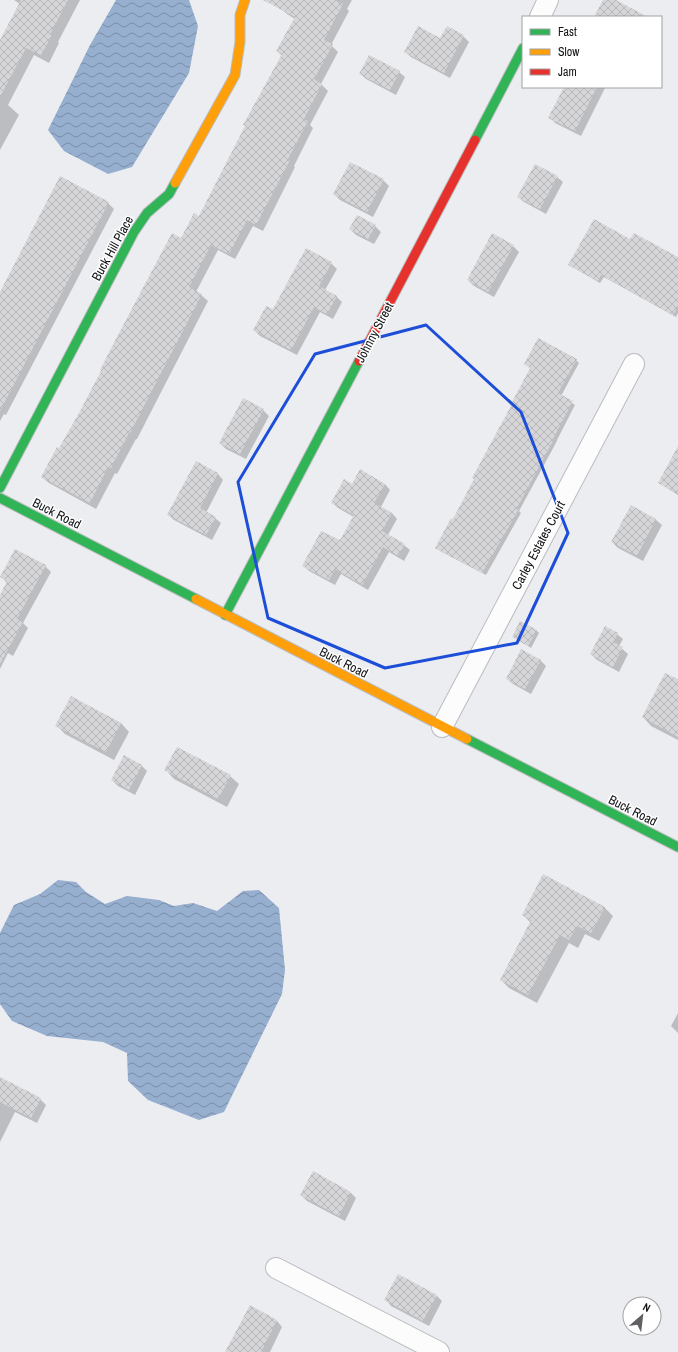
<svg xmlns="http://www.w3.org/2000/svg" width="678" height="1352" font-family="'Archivo Narrow',sans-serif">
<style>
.water{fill:url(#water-waves)}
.shadow{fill:#0003}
.building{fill:url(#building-cross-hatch)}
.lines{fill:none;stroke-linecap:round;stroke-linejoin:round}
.street-casing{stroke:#bbbcc0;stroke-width:22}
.fast-casing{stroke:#bbbcc0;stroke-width:11}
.slow-casing{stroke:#bbbcc0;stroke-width:11}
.jam-casing{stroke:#bbbcc0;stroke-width:11}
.street{stroke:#fcfcfd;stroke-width:20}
.fast{stroke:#30b455;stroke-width:9}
.slow{stroke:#ff9f0a;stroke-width:9}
.jam{stroke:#e5322d;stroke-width:9}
.marked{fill:none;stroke:#1d4ed8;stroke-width:3;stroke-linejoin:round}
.labels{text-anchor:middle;stroke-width:3;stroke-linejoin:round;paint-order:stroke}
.street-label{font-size:13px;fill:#131417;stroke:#fff}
</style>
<defs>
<pattern id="water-waves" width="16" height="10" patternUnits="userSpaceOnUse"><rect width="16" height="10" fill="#97afcf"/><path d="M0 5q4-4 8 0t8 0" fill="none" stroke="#7a8da7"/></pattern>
<pattern id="building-cross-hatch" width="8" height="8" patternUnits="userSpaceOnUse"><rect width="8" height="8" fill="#d6d6d9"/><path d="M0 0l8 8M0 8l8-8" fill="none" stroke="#b7b7ba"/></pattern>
</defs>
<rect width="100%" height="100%" fill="#ecedf1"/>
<path class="water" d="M 116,0 L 189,0 L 198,26 L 189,73 L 132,167 L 108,174 L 64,151 L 48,130 L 90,45 Z
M 58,880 L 76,882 L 86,892 L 105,904 L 127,896 L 159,900 L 174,906 L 193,903 L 217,911 L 243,891 L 259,890 L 279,908 L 285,970 L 282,994 L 224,1112 L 199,1120 L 148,1100 L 128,1081 L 127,1053 L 103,1042 L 47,1036 L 12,1021 L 0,1004 L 0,933 L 14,905 L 40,894 Z"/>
<path class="shadow" d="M 14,0 L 80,0 L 58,42 L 59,43 L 49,63 L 34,55 L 8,105 L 19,115 L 0,150 L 0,42 L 20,4 Z
M 284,0 L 352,0 L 347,9 L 349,11 L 331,45 L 338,52 L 321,84 L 328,91 L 310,125 L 313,128 L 294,166 L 295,167 L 263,231 L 253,226 L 235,259 L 218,250 L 196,292 L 201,295 L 208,301 L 137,439 L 136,439 L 117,474 L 115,473 L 96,509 L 49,483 L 42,477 L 59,450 L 181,239 L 199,217 L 282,56 L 277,51 L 295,19 L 287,14 L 280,8 Z
M 463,36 L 469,42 L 450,78 L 411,57 L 405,52 L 441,39 Z
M 399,72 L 405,77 L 396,95 L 366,79 L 360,73 Z
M 565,87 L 604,87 L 605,88 L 581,136 L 555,123 L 550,117 Z
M 351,163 L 383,180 L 389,186 L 373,217 L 340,200 L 334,194 Z
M 557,177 L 563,182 L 546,214 L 524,202 L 518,197 Z
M 108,203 L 114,209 L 6,415 L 4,414 L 0,421 L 0,294 Z
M 375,226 L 381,232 L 374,244 L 356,235 L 350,229 Z
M 493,235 L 513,246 L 519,252 L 494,297 L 474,286 L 468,280 Z
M 631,240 L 678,258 L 678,313 L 676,317 L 604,277 L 600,283 L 569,265 Z
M 331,263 L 337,269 L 325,290 L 337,297 L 342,302 L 333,319 L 320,312 L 297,355 L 260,336 L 254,330 Z
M 576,360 L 579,363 L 561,396 L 575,405 L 557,440 L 557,441 L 519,511 L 521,513 L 486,575 L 440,551 L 437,548 L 453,521 L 531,369 L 525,364 Z
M 263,410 L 269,416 L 246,459 L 226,449 L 220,443 Z
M 678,448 L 678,495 L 659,483 Z
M 197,463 L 218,474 L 223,480 L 206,513 L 215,518 L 221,523 L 212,540 L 174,520 L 168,515 Z
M 385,484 L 390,490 L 381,507 L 392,513 L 397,519 L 388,535 L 404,545 L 410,550 L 404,561 L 389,552 L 368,590 L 341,574 L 335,585 L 309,571 L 304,566 L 340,542 L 354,517 L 338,508 L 332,502 L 352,485 Z
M 631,506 L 656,520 L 662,525 L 643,561 L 618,548 L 612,542 Z
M 45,566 L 51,572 L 23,623 L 28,628 L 13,656 L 8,653 L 0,669 L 0,597 L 7,583 L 2,577 Z
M 536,630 L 539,633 L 531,648 L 513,637 Z
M 617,634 L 623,639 L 619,646 L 628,654 L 619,672 L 597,660 L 591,654 Z
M 540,660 L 546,666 L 531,694 L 513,684 L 507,679 Z
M 678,680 L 678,740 L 651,726 L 643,717 Z
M 71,697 L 121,723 L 129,732 L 114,760 L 65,734 L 56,725 Z
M 142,766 L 147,771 L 135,795 L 118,786 L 112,780 Z
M 166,770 L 230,776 L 239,784 L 227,807 L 174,779 Z
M 604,907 L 613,916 L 599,941 L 585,934 L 578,948 L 569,943 L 537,1003 L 509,988 L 501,980 L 531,923 L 523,915 Z
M 678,1013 L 678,1033 L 671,1026 Z
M 0,1078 L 40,1099 L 46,1105 L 37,1123 L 15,1112 L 0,1142 Z
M 313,1172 L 351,1193 L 356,1198 L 345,1221 L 307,1201 L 301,1195 Z
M 437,1296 L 442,1301 L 429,1326 L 391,1306 L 386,1300 Z
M 250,1306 L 277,1321 L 282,1327 L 270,1352 L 227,1352 Z"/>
<path class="building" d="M 21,0 L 68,0 L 50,34 L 52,35 L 41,55 L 26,48 L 0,97 L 0,40 Z
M 263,0 L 335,0 L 343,4 L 324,40 L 333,44 L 314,79 L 322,84 L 304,119 L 308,121 L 288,159 L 290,160 L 256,225 L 247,220 L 229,254 L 211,245 L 189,287 L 202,294 L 130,433 L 129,433 L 111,468 L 108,467 L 90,503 L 41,477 L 57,447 L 59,448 L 79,413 L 101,371 L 100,370 L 118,335 L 172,233 L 181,238 L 194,213 L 199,216 L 245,126 L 243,125 L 282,54 L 276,51 L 295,17 Z
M 603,0 L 616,0 L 648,17 L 594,17 Z
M 418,26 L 440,38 L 447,26 L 464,35 L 444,73 L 404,52 Z
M 369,55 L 400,71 L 390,90 L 359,74 Z
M 564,87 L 597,87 L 575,131 L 548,118 Z
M 350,162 L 384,179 L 367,212 L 333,194 Z
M 535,164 L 558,176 L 540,209 L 517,197 Z
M 60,176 L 109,202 L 0,411 L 0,292 Z
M 357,215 L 376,225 L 368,239 L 349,229 Z
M 594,219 L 630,239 L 634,233 L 678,257 L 678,306 L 673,315 L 601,275 L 598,281 L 568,265 Z
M 492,233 L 514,245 L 488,292 L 467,280 Z
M 306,248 L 332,262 L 319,286 L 337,296 L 327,314 L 314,307 L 291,350 L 253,330 L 266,306 L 273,309 Z
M 538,338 L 577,359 L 558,393 L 573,401 L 554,437 L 555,437 L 517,508 L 519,509 L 482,573 L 435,548 L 451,518 L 453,519 L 474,479 L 472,478 L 511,406 L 510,406 L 530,368 L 524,364 Z
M 243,398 L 264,409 L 240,454 L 219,443 Z
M 678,446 L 678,494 L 658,483 Z
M 196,461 L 218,473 L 200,508 L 216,517 L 206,535 L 167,515 Z
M 360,469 L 385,484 L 374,503 L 392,513 L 382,531 L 405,544 L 398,556 L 383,547 L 362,585 L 335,569 L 329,580 L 302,566 L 321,531 L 340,540 L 354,515 L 331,503 L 344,479 L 352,484 Z
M 631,505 L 656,519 L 637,556 L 611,542 Z
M 15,549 L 46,565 L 17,619 L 23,622 L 0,664 L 0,595 L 7,581 L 0,577 Z
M 520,621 L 537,630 L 528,646 L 512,637 Z
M 605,626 L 618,633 L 613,642 L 623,647 L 613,667 L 590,654 Z
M 521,649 L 541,660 L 525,689 L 506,679 Z
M 665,673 L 678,679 L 678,737 L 642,717 Z
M 71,696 L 121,723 L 106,752 L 55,726 Z
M 177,747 L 231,775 L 218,799 L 164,770 Z
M 124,755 L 142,765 L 129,790 L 111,780 Z
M 543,874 L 605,907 L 591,933 L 577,926 L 569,940 L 560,935 L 528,995 L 500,980 L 531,920 L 522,915 Z
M 0,1077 L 41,1098 L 31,1118 L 0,1102 Z
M 313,1171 L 351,1192 L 339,1216 L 300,1195 Z
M 398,1274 L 437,1295 L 423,1321 L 384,1300 Z
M 250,1305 L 277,1320 L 261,1352 L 225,1352 Z"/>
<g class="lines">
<defs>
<path id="street" d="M 540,17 L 548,0
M 442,727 L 634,364
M 276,1268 L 439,1352"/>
<path id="fast" d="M 475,140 L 523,48
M 0,488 L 134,232 L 147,213 L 169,194 L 175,183
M 0,498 L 196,599
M 225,615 L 359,361
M 467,739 L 678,847"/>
<path id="slow" d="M 175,183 L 235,75 L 240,42 L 240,15 L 245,0
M 196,599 L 467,739"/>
<path id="jam" d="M 359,361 L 475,140"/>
</defs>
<use href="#street" class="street-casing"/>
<use href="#fast" class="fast-casing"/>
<use href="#slow" class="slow-casing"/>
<use href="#jam" class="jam-casing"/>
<use href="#street" class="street"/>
<use href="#fast" class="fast"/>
<use href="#slow" class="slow"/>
<use href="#jam" class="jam"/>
</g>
<path class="marked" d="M 426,325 L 521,412 L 568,533 L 517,643 L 385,668 L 268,618 L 238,482 L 315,354 Z"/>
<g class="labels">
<g class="street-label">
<text transform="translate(112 248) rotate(-61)" y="5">Buck Hill Place</text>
<text transform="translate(374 332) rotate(-62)" y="5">Johnny Street</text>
<text transform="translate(57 513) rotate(27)" y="5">Buck Road</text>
<text transform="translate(538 545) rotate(-62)" y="5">Carley Estates Court</text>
<text transform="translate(344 662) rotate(27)" y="5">Buck Road</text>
<text transform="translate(633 810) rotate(27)" y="5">Buck Road</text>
</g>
</g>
<rect x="522" y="16" width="140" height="72" fill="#ffffff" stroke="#a1a1a2"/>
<rect x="530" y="29" width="20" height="6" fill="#30b455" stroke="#a1a1a2"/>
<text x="558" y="36" font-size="12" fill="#131417">Fast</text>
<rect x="530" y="49" width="20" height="6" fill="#ff9f0a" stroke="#a1a1a2"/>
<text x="558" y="56" font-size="12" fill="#131417">Slow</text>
<rect x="530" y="69" width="20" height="6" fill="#e5322d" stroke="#a1a1a2"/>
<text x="558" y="76" font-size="12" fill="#131417">Jam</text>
<g transform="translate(642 1316) rotate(28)"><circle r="19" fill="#ffffff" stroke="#a1a1a2"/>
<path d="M0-3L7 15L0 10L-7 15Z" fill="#5f6063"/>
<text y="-6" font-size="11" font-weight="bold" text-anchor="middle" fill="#131417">N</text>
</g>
</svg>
